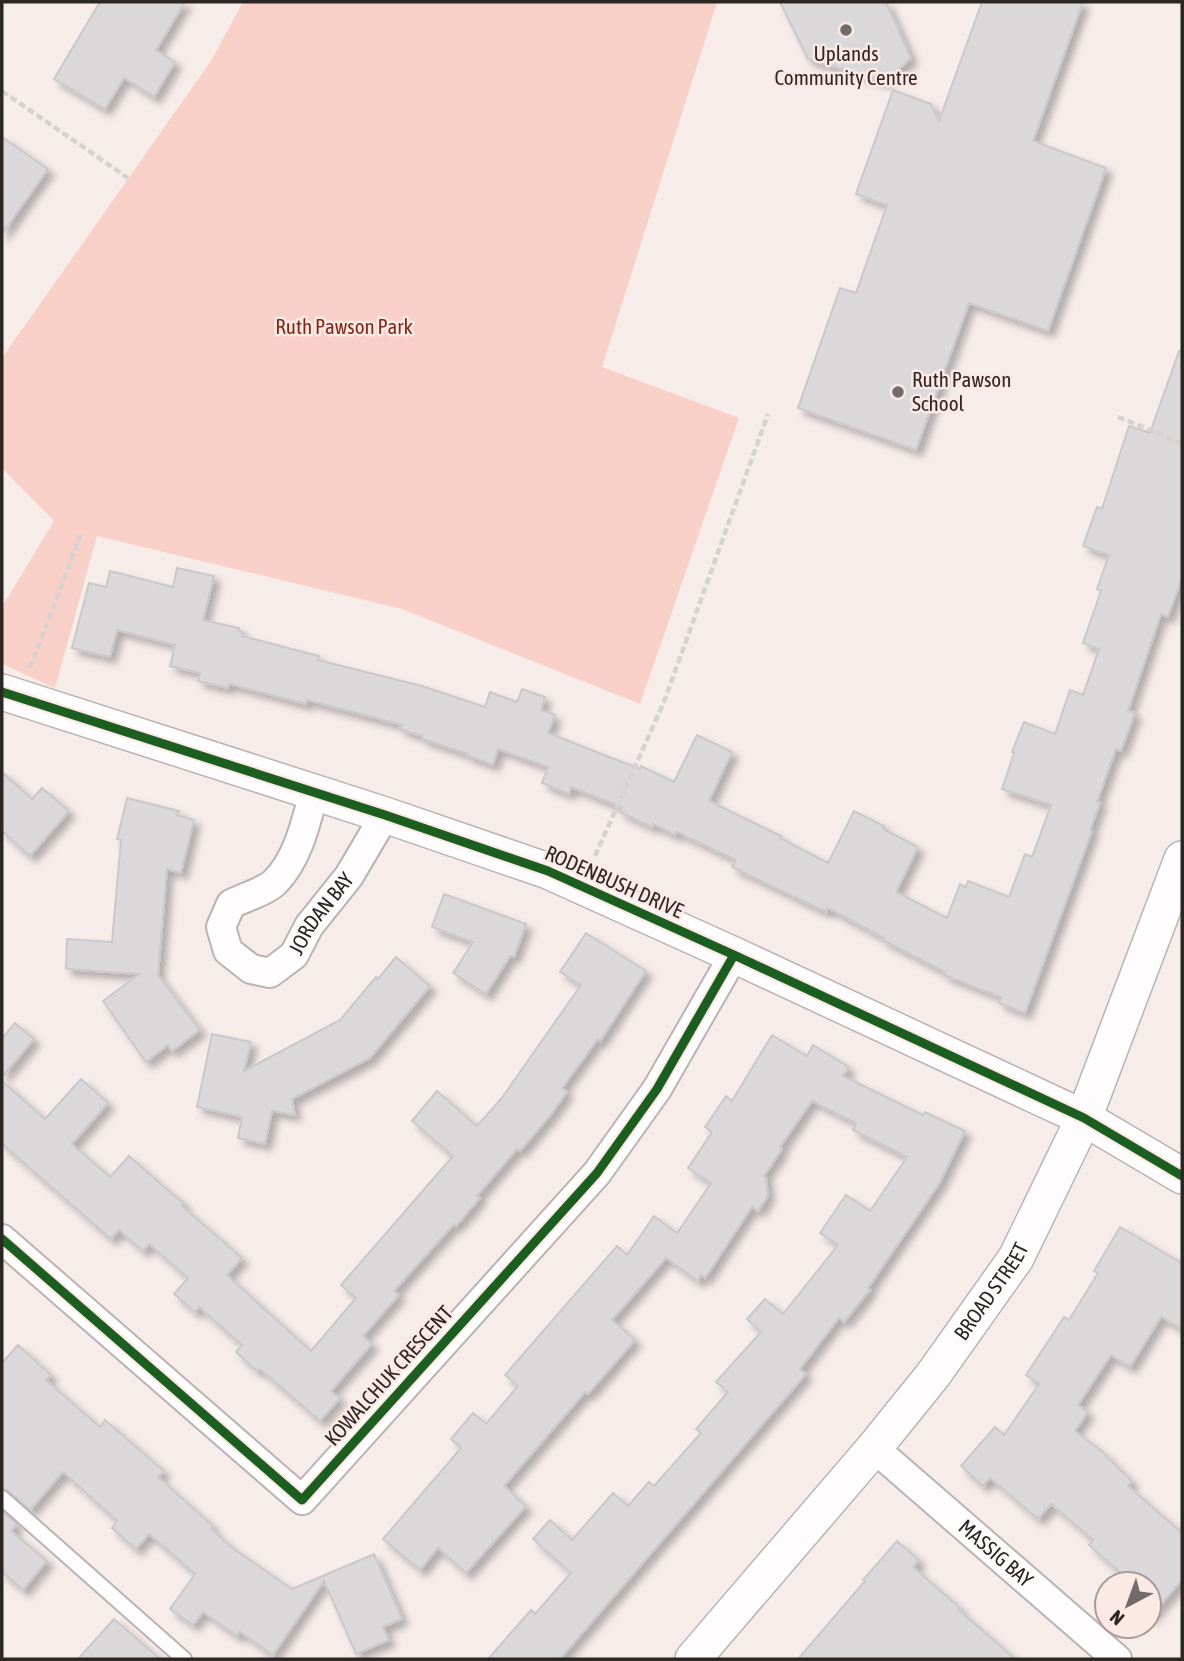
<svg xmlns="http://www.w3.org/2000/svg" width="1184" height="1661" font-family="'Asap Condensed',sans-serif">
<style>
.green{fill:#f9d0c7}
.building{fill:#dad8d8;stroke:#cac8ca;stroke-width:2;filter:url(#shadow)}
.lines{fill:none;stroke-linecap:round;stroke-linejoin:round}
.service-casing{stroke:#bbb3b2;stroke-width:18}
.minor-casing{stroke:#bbb3b2;stroke-width:32}
.tertiary-casing{stroke:#bbb3b2;stroke-width:38}
.path{stroke:#d6d2d2;stroke-width:4.5;stroke-dasharray:7 3.5;stroke-linecap:butt}
.service{stroke:#fefcfc;stroke-width:14}
.minor{stroke:#fefcfc;stroke-width:28}
.tertiary{stroke:#fefcfc;stroke-width:35}
.cycleway-casing{stroke:#fbe9e5;stroke-width:13}
.cycleway{stroke:#1b5e20;stroke-width:9}
.poi-dot{fill:#736b69;stroke:#fbe9e5;stroke-width:2.5}
.labels{text-anchor:middle;stroke-width:5;stroke-linejoin:round;paint-order:stroke}
.poi-label{font-size:21px;fill:#2c2624;stroke:#fbe9e5}
.park-label{font-size:21px;fill:#812916;stroke:#fbe9e5}
.street-label{font-size:21px;fill:#2c2624;stroke:#fbe9e5}
</style>
<defs>
<filter id="shadow"><feDropShadow dx="6" dy="6" stdDeviation="3.5" flood-color="#0004"/></filter>
</defs>
<rect width="100%" height="100%" fill="#f6ecea"/>
<path class="green" d="M 243,2 L 717,2 L 602,367 L 739,418 L 640,704 L 402,609 L 97,536 L 55,688 L 2,664 L 2,607 L 54,521 L 2,468 L 2,358 L 211,61 Z"/>
<path class="building" d="M 100,2 L 185,2 L 156,50 L 175,62 L 154,97 L 124,78 L 105,109 L 54,79 Z
M 780,2 L 886,2 L 911,58 L 885,82 L 808,59 Z
M 982,2 L 1083,2 L 1033,141 L 1106,168 L 1048,331 L 969,303 L 916,450 L 798,408 L 840,288 L 856,293 L 887,205 L 856,194 L 893,90 L 931,104 L 939,121 Z
M 2,137 L 48,169 L 2,234 Z
M 1179,351 L 1182,352 L 1182,577 L 1168,617 L 1161,614 L 1128,711 L 1135,713 L 1121,751 L 1116,749 L 1097,802 L 1100,803 L 1090,830 L 1092,831 L 1025,1013 L 999,1003 L 1001,997 L 944,975 L 945,972 L 883,940 L 884,938 L 828,908 L 826,912 L 732,867 L 736,860 L 677,832 L 675,835 L 653,824 L 652,827 L 620,812 L 622,807 L 571,787 L 569,794 L 542,783 L 548,767 L 498,749 L 493,765 L 467,755 L 468,754 L 422,739 L 422,736 L 400,729 L 402,725 L 307,700 L 306,704 L 229,684 L 228,688 L 198,681 L 200,673 L 170,666 L 175,645 L 117,630 L 110,657 L 72,648 L 89,583 L 106,587 L 110,571 L 173,587 L 177,568 L 214,576 L 203,620 L 239,628 L 239,630 L 242,632 L 242,636 L 319,656 L 318,660 L 422,686 L 485,707 L 490,692 L 517,702 L 522,689 L 545,697 L 541,710 L 555,715 L 548,733 L 640,769 L 641,766 L 674,782 L 697,735 L 732,752 L 709,801 L 781,836 L 780,838 L 828,863 L 854,811 L 884,826 L 883,829 L 918,847 L 896,892 L 947,918 L 960,884 L 966,887 L 968,881 L 1009,897 L 1025,854 L 1032,857 L 1051,805 L 1002,789 L 1014,753 L 1012,752 L 1024,722 L 1055,734 L 1070,690 L 1083,695 L 1099,649 L 1083,643 L 1101,591 L 1097,589 L 1109,555 L 1083,546 L 1097,507 L 1102,509 L 1129,426 L 1150,433 Z
M 2,772 L 32,799 L 42,788 L 69,811 L 30,856 L 2,831 Z
M 127,798 L 179,811 L 177,815 L 194,820 L 181,873 L 167,869 L 158,975 L 200,1030 L 172,1051 L 168,1045 L 146,1062 L 103,1001 L 139,974 L 66,969 L 67,939 L 112,942 L 121,840 L 117,839 Z
M 444,894 L 526,924 L 514,957 L 510,956 L 486,994 L 453,973 L 473,942 L 432,927 Z
M 586,933 L 646,971 L 600,1041 L 598,1039 L 562,1088 L 567,1092 L 550,1116 L 520,1151 L 517,1149 L 477,1196 L 480,1198 L 456,1226 L 454,1224 L 394,1291 L 399,1295 L 363,1336 L 372,1344 L 331,1391 L 340,1398 L 320,1421 L 260,1369 L 257,1371 L 236,1352 L 242,1345 L 199,1307 L 195,1312 L 174,1294 L 188,1278 L 149,1244 L 143,1251 L 119,1230 L 111,1239 L 2,1144 L 2,1081 L 45,1119 L 81,1079 L 108,1103 L 72,1144 L 110,1177 L 129,1156 L 171,1193 L 184,1203 L 182,1206 L 242,1258 L 227,1275 L 311,1351 L 356,1298 L 341,1285 L 453,1156 L 412,1121 L 437,1091 L 477,1126 L 501,1099 L 581,985 L 560,972 Z
M 396,957 L 430,986 L 370,1058 L 292,1099 L 295,1115 L 272,1111 L 265,1144 L 238,1138 L 242,1117 L 197,1107 L 212,1034 L 251,1042 L 244,1071 L 340,1020 L 376,977 L 378,979 Z
M 15,1023 L 34,1039 L 2,1077 L 2,1038 Z
M 772,1035 L 807,1056 L 813,1045 L 849,1067 L 843,1076 L 923,1115 L 925,1112 L 965,1131 L 939,1184 L 868,1288 L 870,1290 L 844,1322 L 839,1318 L 800,1369 L 806,1374 L 560,1659 L 488,1659 L 531,1610 L 535,1614 L 571,1573 L 533,1539 L 550,1520 L 572,1540 L 613,1493 L 628,1506 L 649,1482 L 654,1486 L 701,1433 L 696,1429 L 728,1392 L 716,1382 L 761,1332 L 747,1319 L 765,1299 L 783,1314 L 838,1245 L 820,1233 L 846,1195 L 870,1211 L 907,1157 L 853,1130 L 856,1123 L 812,1101 L 780,1147 L 782,1149 L 764,1176 L 766,1177 L 768,1196 L 758,1211 L 752,1207 L 705,1278 L 701,1275 L 698,1281 L 666,1258 L 612,1320 L 635,1340 L 588,1394 L 585,1392 L 504,1486 L 526,1506 L 466,1573 L 438,1548 L 420,1570 L 383,1539 L 461,1448 L 451,1439 L 473,1413 L 486,1424 L 518,1386 L 505,1375 L 617,1246 L 627,1255 L 654,1216 L 677,1233 L 711,1183 L 688,1168 L 712,1132 L 705,1127 L 726,1096 L 732,1101 Z
M 1120,1227 L 1182,1263 L 1182,1329 L 1161,1317 L 1130,1367 L 1111,1355 L 1078,1405 L 1088,1412 L 1075,1431 L 1107,1455 L 1106,1456 L 1132,1481 L 1128,1486 L 1182,1533 L 1182,1580 L 1149,1618 L 1149,1584 L 1133,1584 L 1089,1545 L 1093,1540 L 1051,1504 L 1038,1519 L 990,1478 L 983,1486 L 961,1466 L 995,1427 L 1004,1435 L 1039,1384 L 1026,1375 L 1064,1317 L 1069,1320 L 1098,1273 L 1094,1271 Z
M 18,1345 L 51,1375 L 46,1380 L 100,1427 L 105,1420 L 164,1471 L 158,1477 L 213,1526 L 211,1529 L 234,1549 L 292,1589 L 374,1554 L 402,1619 L 383,1627 L 389,1640 L 356,1654 L 324,1581 L 273,1655 L 240,1632 L 237,1636 L 203,1612 L 193,1625 L 170,1609 L 195,1574 L 149,1534 L 136,1549 L 112,1528 L 117,1521 L 63,1472 L 30,1510 L 8,1491 L 2,1489 L 2,1363 Z
M 2,1511 L 17,1524 L 11,1531 L 47,1561 L 23,1590 L 2,1572 Z
M 897,1541 L 919,1560 L 913,1567 L 960,1608 L 959,1610 L 1015,1659 L 798,1659 L 865,1581 L 863,1580 Z
M 114,1619 L 160,1659 L 78,1659 Z"/>
<g class="lines">
<defs>
<path id="service" d="M 2,1498 L 184,1659"/>
<g id="minor">
<path id="s1" d="M 314,792 C 306,822 298,859 275,882 C 266,891 243,898 231,904 L 221,927 L 228,951 L 251,969 L 270,973 L 294,955 L 309,926 L 349,876 L 385,815"/>
<path d="M 2,1239 L 302,1500 L 597,1173 L 657,1089 L 734,955"/>
<path id="s2" d="M 874,1448 L 1117,1659"/>
</g>
<g id="tertiary">
<path d="M 2,692 L 385,815 L 548,871 L 734,955 L 1084,1118 L 1182,1176"/>
<path id="s3" d="M 693,1659 L 874,1448 L 933,1375 L 1016,1258 L 1084,1118 L 1182,859"/>
</g>
</defs>
<use href="#service" class="service-casing"/>
<use href="#minor" class="minor-casing"/>
<use href="#tertiary" class="tertiary-casing"/>
<path class="path" d="M 2,91 L 128,178
M 1118,417 L 1182,443
M 30,668 L 81,534
M 595,856 L 664,702 L 768,414"/>
<use href="#service" class="service"/>
<use href="#minor" class="minor"/>
<use href="#tertiary" class="tertiary"/>
<defs>
<path id="cycleway" d="M 2,692 L 385,815 L 548,871 L 734,955 L 1084,1118 L 1182,1176
M 2,1239 L 302,1500 L 597,1173 L 657,1089 L 734,955"/>
</defs>
<use href="#cycleway" class="cycleway-casing"/>
<use href="#cycleway" class="cycleway"/>
</g>
<g class="poi-dot">
<circle cx="846" cy="30" r="7"/>
<circle cx="898" cy="392" r="7"/>
</g>
<g class="labels">
<g class="poi-label">
<text x="846" y="61">Uplands<tspan x="846" dy="24">Community Centre</tspan></text>
<text x="912" y="387" text-anchor="start">Ruth Pawson<tspan x="912" dy="24">School</tspan></text>
</g>
<g class="park-label">
<text x="344" y="334">Ruth Pawson Park</text>
</g>
<g class="street-label">
<text transform="translate(614 882) rotate(24)" y="7">RODENBUSH DRIVE</text>
<text dy="7" stroke="none"><textPath href="#s1" startOffset="327">JORDAN BAY</textPath></text>
<text dy="7" stroke="none"><textPath href="#s3" startOffset="474">BROAD STREET</textPath></text>
<text transform="translate(389 1376) rotate(-48)" y="7">KOWALCHUK CRESCENT</text>
<text dy="7" stroke="none"><textPath href="#s2" startOffset="161">MASSIG BAY</textPath></text>
</g>
</g>
<rect width="1184" height="1661" fill="none" stroke="#2c2624" stroke-width="7"/>
<g transform="translate(1128 1605) rotate(221)"><circle r="33" fill="#fbe9e5" stroke="#a89b98" stroke-width="2"/>
<path d="M0-5L12 26L0 18L-12 26Z" fill="#736b69"/>
<text y="-10" font-size="19" font-weight="bold" text-anchor="middle" fill="#2c2624">N</text>
</g>
</svg>
